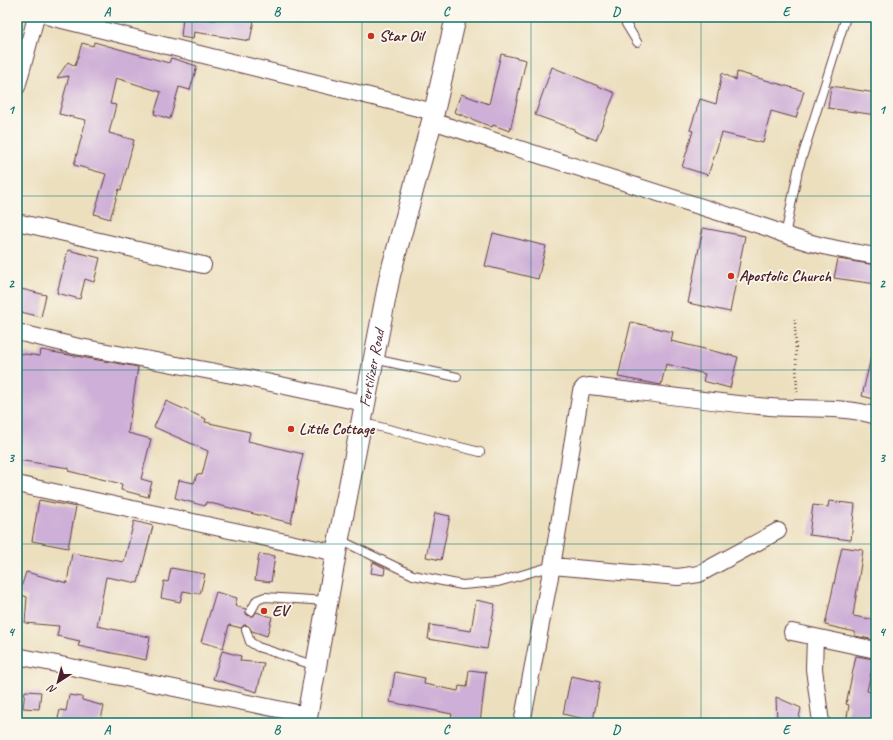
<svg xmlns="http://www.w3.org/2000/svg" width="893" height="740" font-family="Caveat,sans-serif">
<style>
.building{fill:#ceafd7}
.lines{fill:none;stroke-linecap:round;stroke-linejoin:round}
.service-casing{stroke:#623c41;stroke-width:10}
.minor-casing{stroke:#623c41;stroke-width:18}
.tertiary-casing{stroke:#623c41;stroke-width:22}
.path{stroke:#623c41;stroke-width:2.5;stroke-dasharray:1 3;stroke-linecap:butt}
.service{stroke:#fff;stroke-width:8}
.minor{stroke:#fff;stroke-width:16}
.tertiary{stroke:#fff;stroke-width:20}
.grid{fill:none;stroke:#0f766e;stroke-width:1;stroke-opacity:0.55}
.poi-dot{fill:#c8321e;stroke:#fbf7ec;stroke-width:1.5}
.labels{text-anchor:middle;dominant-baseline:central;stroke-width:3.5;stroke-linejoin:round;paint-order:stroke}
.poi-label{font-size:16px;font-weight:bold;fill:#4a1f2b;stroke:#fbf7ec;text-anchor:start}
.street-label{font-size:16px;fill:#4a1f2b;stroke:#fbf7ec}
.neatline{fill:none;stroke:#0f766e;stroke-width:1.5}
.grid-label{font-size:13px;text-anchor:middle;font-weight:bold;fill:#0f766e}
</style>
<rect width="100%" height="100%" fill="#fbf7ec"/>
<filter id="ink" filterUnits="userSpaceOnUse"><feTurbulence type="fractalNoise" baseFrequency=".025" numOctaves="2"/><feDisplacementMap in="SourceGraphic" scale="8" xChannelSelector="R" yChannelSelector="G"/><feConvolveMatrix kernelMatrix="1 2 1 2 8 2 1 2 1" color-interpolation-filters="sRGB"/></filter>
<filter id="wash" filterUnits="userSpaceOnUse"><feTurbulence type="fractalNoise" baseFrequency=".012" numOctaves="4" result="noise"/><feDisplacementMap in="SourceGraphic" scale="16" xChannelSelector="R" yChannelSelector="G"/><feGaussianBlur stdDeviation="0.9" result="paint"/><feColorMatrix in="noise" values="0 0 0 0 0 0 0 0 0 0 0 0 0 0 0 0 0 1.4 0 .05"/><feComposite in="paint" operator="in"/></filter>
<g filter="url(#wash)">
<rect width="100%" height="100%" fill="#ecdfbe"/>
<g id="blocks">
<path class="building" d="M183 17 216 20 217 17H237L254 20 250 41 194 32 193 39 181 37Z
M94 42 169 63 171 58 197 66 190 90 179 87 170 119 154 114 161 92 116 78 110 104 116 105 109 133 134 140 121 190 119 189 110 219 94 214 106 174 74 165 86 120 59 114 69 76 57 78 68 62 75 66 82 43 93 46Z
M501 54 526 60 510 131 493 125 492 127 454 112 461 94 489 104Z
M552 67 615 93 596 140 574 131V129L535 115Z
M737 72 804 91 796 118 771 111 763 143 722 133 708 175 682 167 693 131 690 130 700 99 716 104 722 73 736 80Z
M831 86 876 93V115L828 108Z
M703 228 745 236 730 312 688 303Z
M493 233 546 246 538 279 485 266Z
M68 250 100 258 94 282 85 279 80 299 57 293Z
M838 259 876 265V284L834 278Z
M17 288 46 295 41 317 17 311Z
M631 322 673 332 671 341 738 357 730 388 703 381 705 374 666 364 661 385 618 377Z
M41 350 138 367 128 433 151 439 141 479 152 482 148 497 121 490 122 484 68 471 69 468 17 460V353L40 356Z
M871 357 876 358V390L874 399 862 396Z
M166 401 206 419 205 422 250 432 248 441 303 454 297 480 299 481 291 523 206 502 205 506 175 498 179 480 194 483 197 474 202 475 208 451 154 427Z
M39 500 76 507 68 548 32 541Z
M829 501 855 504 851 540 809 535 813 505 828 507Z
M435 513 450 516 441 560 426 557Z
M134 521 153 526 138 583 106 577 97 626 150 637 146 660 78 646 80 641 57 636 59 626 25 623 27 597 19 594 26 572 67 583 72 553 124 562Z
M842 547 863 550 853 616 876 620 875 640 855 636V632L825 625Z
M259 554 275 556 271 582 255 580Z
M373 562 385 568 384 575 371 573Z
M171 568 205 574 200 594 183 591 180 602 161 598 164 581 168 582Z
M216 592 237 598 235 606 246 609V614L249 616H254L256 612 272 617 267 636 252 631 247 625H244L241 628 229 625 223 648 201 642Z
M476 600 495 604 487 649 428 639 430 625 471 631Z
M222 651 241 656 240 661 264 663 257 692 213 679Z
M856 656 874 659 867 691 876 694V723H846L849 705 846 704Z
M469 670 486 672 480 723H450L452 714 390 702 395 672 425 678 424 684 458 691 459 686 467 687Z
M571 676 600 682 593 721 563 714Z
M25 691 41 692 39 709 23 708Z
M69 695 82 697V700L104 706 100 723H57L60 710 66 711Z
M776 697 801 708 798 723H777Z"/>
</g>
</g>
<g filter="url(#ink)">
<use href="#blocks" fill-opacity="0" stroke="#623c41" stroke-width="1"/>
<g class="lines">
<g class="service-casing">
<path id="service" d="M625 17 626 24 637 42
M785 236 798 170 846 17
M374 359 457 377
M360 422 480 452
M338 539 413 575 462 585 498 582 552 566
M251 611 257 600 265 597 327 601
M246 630 250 642 258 647 316 666"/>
</g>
<g class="minor-casing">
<path id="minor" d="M50 17 434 112
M17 87 36 17
M432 121 771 229C804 244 841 250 876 256
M17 222 203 265
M17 332 75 346 248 378 364 403
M17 484 336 553
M552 566 678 577 699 574 778 531
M792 632 876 650
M815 637 814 669 821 723
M17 656 307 715
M522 723 552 566 581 391 584 387 590 386C650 393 710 402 770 407 805 410 842 405 876 416"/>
</g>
<g class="tertiary-casing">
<g id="tertiary">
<path id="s1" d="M306 723 336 553 390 275 432 121 456 17"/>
</g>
</g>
<path class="path" d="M795 319 797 394"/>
<use href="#service" class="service"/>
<use href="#minor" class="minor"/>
<use href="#tertiary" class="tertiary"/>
</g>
</g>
<path class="grid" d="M192 17V723M362 17V723M531 17V723M701 17V723M17 196H876M17 370H876M17 544H876"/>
<g class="poi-dot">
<circle cx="371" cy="36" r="4"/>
<circle cx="731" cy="276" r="4"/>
<circle cx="291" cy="429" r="4"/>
<circle cx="264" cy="611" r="4"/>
</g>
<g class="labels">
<g class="poi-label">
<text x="379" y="36">Star Oil</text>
<text x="739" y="276">Apostolic Church</text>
<text x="299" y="429">Little Cottage</text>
<text x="272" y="611">EV</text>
</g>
<g class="street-label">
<text stroke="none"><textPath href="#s1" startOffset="361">Fertilizer Road</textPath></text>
</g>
</g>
<rect width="893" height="740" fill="none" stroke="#fbf7ec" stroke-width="44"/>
<g transform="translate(58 682) rotate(216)" stroke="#fbf7ec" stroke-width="3" paint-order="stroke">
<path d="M0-3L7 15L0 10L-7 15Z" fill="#4a1f2b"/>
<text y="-6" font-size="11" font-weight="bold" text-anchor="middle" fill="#4a1f2b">N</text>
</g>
<rect x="22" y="22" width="849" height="696" class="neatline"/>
<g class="grid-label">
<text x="107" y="16">A</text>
<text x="277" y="16">B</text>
<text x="446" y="16">C</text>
<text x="616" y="16">D</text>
<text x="786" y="16">E</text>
<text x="11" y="114">1</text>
<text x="882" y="114">1</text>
<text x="11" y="288">2</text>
<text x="882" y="288">2</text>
<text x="11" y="462">3</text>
<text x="882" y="462">3</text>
<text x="11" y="636">4</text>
<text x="882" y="636">4</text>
<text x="107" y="734">A</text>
<text x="277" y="734">B</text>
<text x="446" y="734">C</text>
<text x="616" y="734">D</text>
<text x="786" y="734">E</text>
</g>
</svg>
